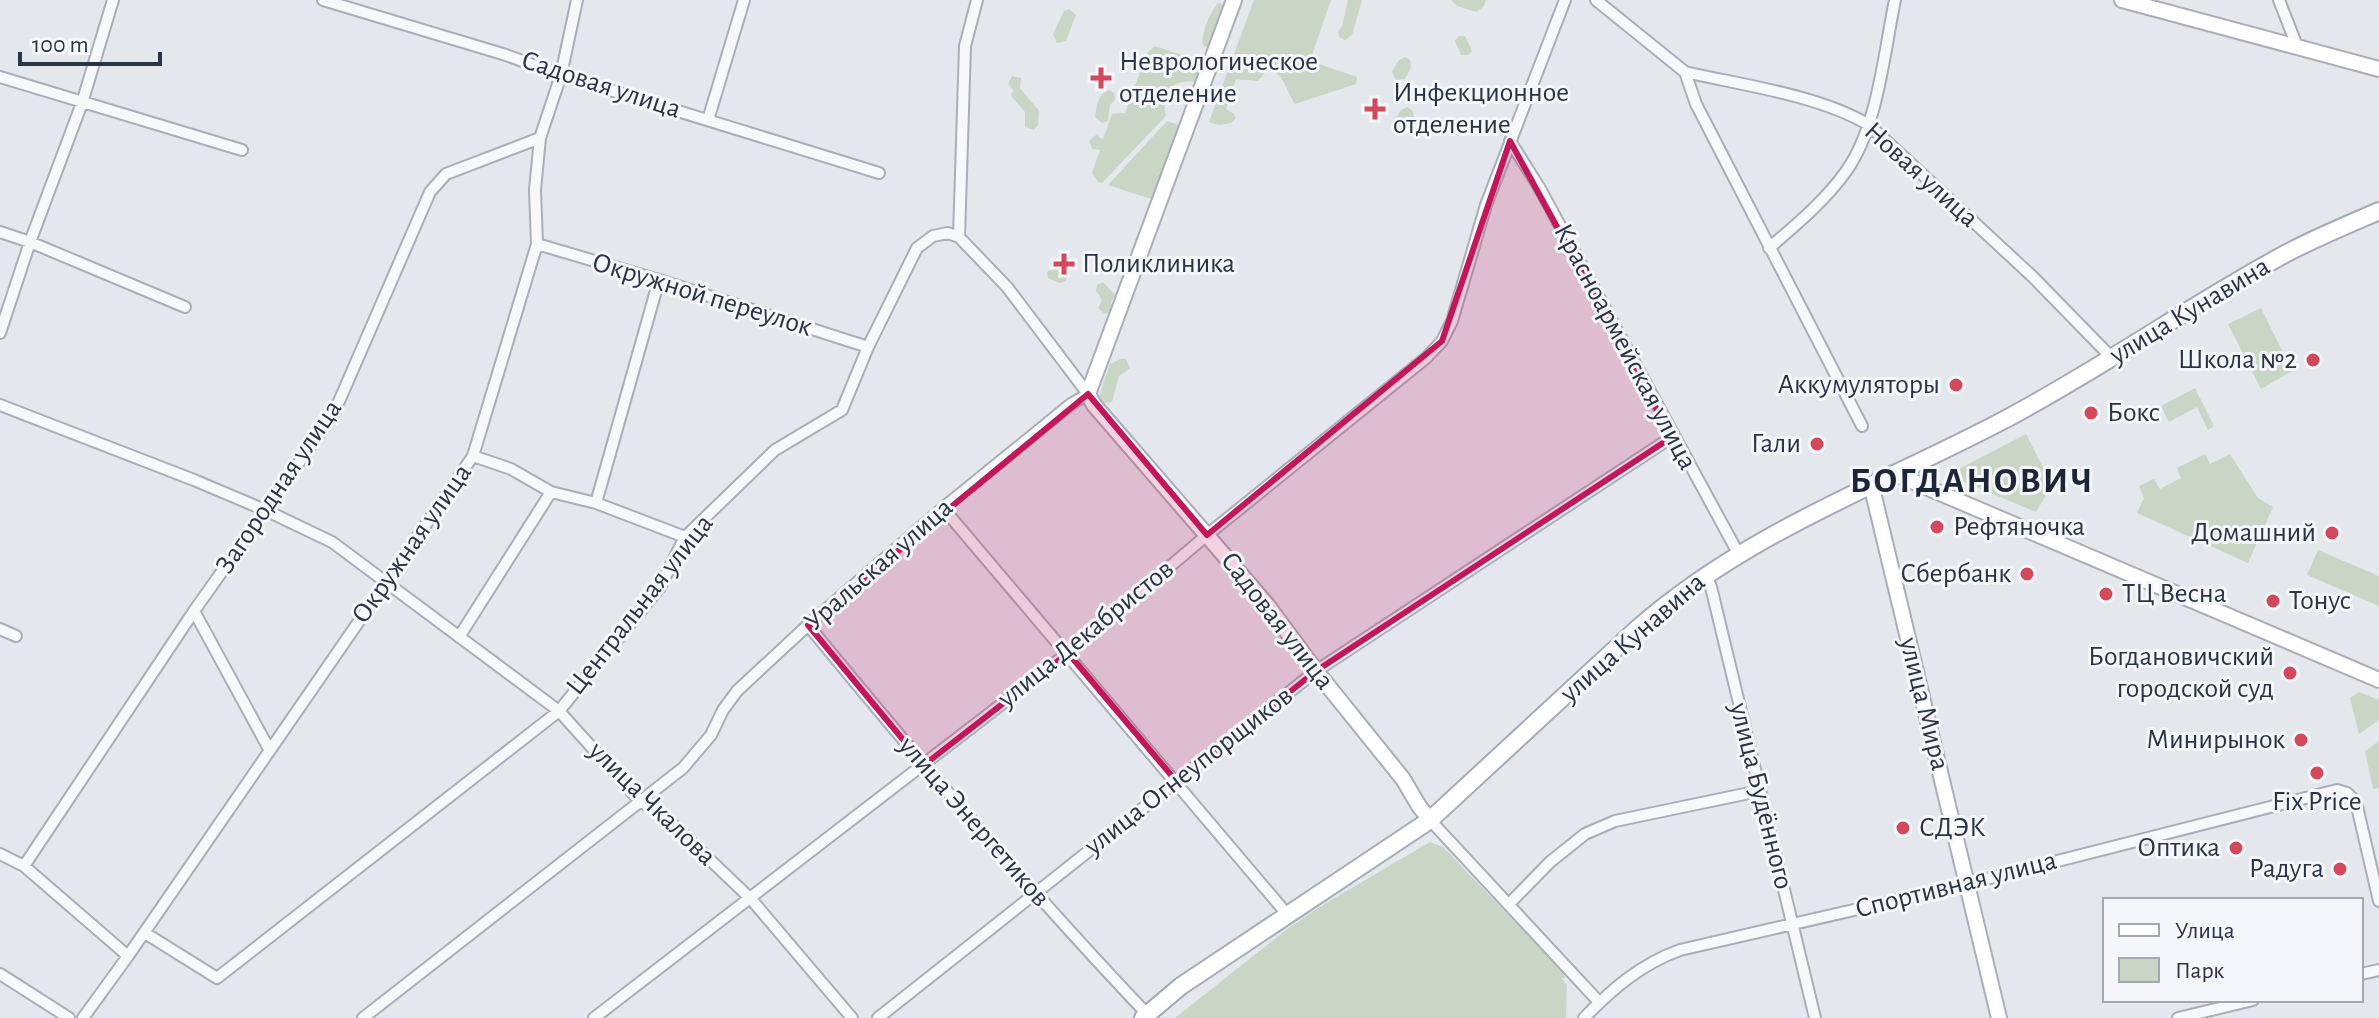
<svg xmlns="http://www.w3.org/2000/svg" width="2379" height="1018" font-family="'Alegreya Sans',sans-serif">
<style>
.green{fill:#c9d6c5}
.lines{fill:none;stroke-linecap:round;stroke-linejoin:round}
.street-casing{stroke:#a9aeb7;stroke-width:14}
.secondary-casing{stroke:#a9aeb7;stroke-width:18}
.primary-casing{stroke:#a3abb8;stroke-width:20}
.street{stroke:#f7f8fa;stroke-width:10}
.secondary{stroke:#fff;stroke-width:14}
.primary{stroke:#fff;stroke-width:16}
.marked{fill:#c2185b;fill-opacity:0.2;stroke:#c2185b;stroke-width:6;stroke-linejoin:round}
.poi-dot{fill:#d1495b;stroke:#f4f6f9;stroke-width:3}
.labels{text-anchor:middle;dominant-baseline:central;stroke-width:6;stroke-linejoin:round;paint-order:stroke}
.poi-label{font-size:28px;fill:#2b3445;stroke:#f4f6f9;text-anchor:end}
.street-label{font-size:28px;fill:#2b3445;stroke:#f4f6f9}
.district-label{font-size:36px;font-weight:bold;letter-spacing:2px;fill:#1d2536;stroke:#f4f6f9}
</style>
<rect width="100%" height="100%" fill="#e4e7ec"/>
<path class="green" d="M1254 0H1331L1312 55 1316 63 1357 77 1356 84 1295 104C1286 91 1285 74 1268 69L1258 81 1236 79 1226 109 1234 114 1236 118 1231 123 1219 125 1209 122Z
M1348 0H1362L1352 35 1345 40 1339 37 1338 31 1342 26Z
M1451 0H1486L1484 6 1477 12 1457 6Z
M1218 3 1226 6 1209 48 1203 45C1201 33 1210 12 1218 3Z
M1069 9 1076 15 1066 41 1057 43 1053 34 1064 11Z
M1459 36H1465L1472 51 1468 55H1461L1455 41Z
M1155 46 1194 59 1202 58 1204 60 1197 82C1173 79 1160 91 1166 116L1102 183 1098 182 1092 173 1100 150 1092 149 1089 141 1096 135 1103 139 1112 114 1125 113 1147 53Z
M1405 57 1410 60 1411 67 1405 79 1396 80 1392 72 1399 60Z
M1012 76 1021 78 1020 88 1039 111 1038 125 1034 130 1025 127V112L1011 96 1013 90 1008 84Z
M1109 90 1114 93 1115 100 1110 105 1108 121 1102 123 1095 117C1097 107 1097 94 1109 90Z
M1407 107 1413 111 1414 117 1407 127 1398 128 1395 120 1401 110Z
M1167 121 1184 127 1157 201 1108 185Z
M1054 267 1067 271 1066 281 1060 283 1048 278 1047 272Z
M1103 282 1115 295 1111 302 1112 309 1105 314 1098 308 1102 300 1096 291 1097 285Z
M2261 308 2292 371 2261 389 2228 324Z
M1120 359H1126L1130 368 1119 376 1112 402 1103 403 1099 398C1102 386 1106 376 1110 364Z
M2195 388 2214 426 2208 430 2197 407 2169 422 2161 406Z
M2026 434 2052 485 2036 512 1947 475Z
M2205 454 2210 464 2230 454 2258 498 2273 507 2248 563 2137 513 2144 498 2139 486 2154 479 2160 489 2181 478 2177 468Z
M2318 550 2379 576V606L2307 575Z
M2359 692 2379 700V720L2359 734 2350 698Z
M2379 741V788L2373 789 2365 751Z
M1430 842 1443 847 1564 973 1565 978H1561L1567 985 1566 1018H1175L1286 930 1321 906Z"/>
<g class="lines">
<g class="street-casing">
<path id="street" d="M323 0 506 55 561 75 879 173
M1596 0 1685 72 1696 104 1862 426
M2279 0 2297 46
M1685 72C1742 85 1819 95 1869 125L2033 277 2112 358
M0 77 242 150
M708 120 744 0
M1510 141 1539 187 1738 553
M0 232 30 242 185 307
M959 237 965 46 977 0
M537 244 659 280 868 347
M1769 248C1796 225 1826 200 1847 170 1878 125 1884 53 1895 0
M0 333 30 242 82 103 113 0
M0 405 194 480 265 510 332 542 559 711 640 801 664 816 751 899 852 1018
M473 456 511 469 551 492 596 503 685 537
M596 503 659 280
M943 508 1286 913
M1706 574 1711 587 1815 1018
M194 611 269 749
M808 625C917 758 1028 889 1147 1014
M0 629 16 636
M459 637 551 492
M1430 820 1599 1002
M0 854 24 866 128 956
M24 866 194 611 334 413 430 192 446 174 540 138
M1509 904 1550 862 1585 834 1615 821 1759 791
M145 933 217 978 559 711 660 587 685 537 775 450 842 410 868 347 917 248 933 236 948 233 959 237 1007 287 1088 394 1071 404 943 508 808 625 737 691 723 710 711 735 683 768 363 1018
M0 974 69 1018
M2361 974 2379 970
M83 1018 128 956 473 456 537 244 535 190 540 138 561 75 577 0
M594 1018 1068 653 1207 535 1426 358 1442 341 1452 321 1486 205 1565 0
M878 1018 1316 671 1672 437
M1584 1018C1612 989 1641 964 1680 950L1967 884 2337 790 2347 793 2356 802 2379 901
M2178 1018 2253 1000"/>
</g>
<g class="secondary-casing">
<path id="secondary" d="M1234 0 1088 394 1094 405 1268 606 1316 671 1403 779 1419 806 1430 820
M2122 0 2379 69
M1893 473 2379 680
M1871 484 1999 1018"/>
</g>
<g class="primary-casing">
<path id="primary" d="M1143 1018 1181 986 1430 820 1638 628C1746 533 1876 487 2002 421 2099 370 2189 306 2285 254 2315 238 2347 225 2379 211"/>
</g>
<use href="#street" class="street"/>
<use href="#secondary" class="secondary"/>
<use href="#primary" class="primary"/>
</g>
<path class="marked" d="M1510 141 1672 437 1316 671 1177 782 1068 653 924 765 808 625 1088 394 1207 535 1442 341Z"/>
<g class="poi-dot">
<path d="M1097 66h8v8h8v8h-8v8h-8v-8h-8v-8h8z"/>
<path d="M1371 97h8v8h8v8h-8v8h-8v-8h-8v-8h8z"/>
<path d="M1060 252h8v8h8v8h-8v8h-8v-8h-8v-8h8z"/>
<circle cx="2313" cy="360" r="8"/>
<circle cx="1956" cy="385" r="8"/>
<circle cx="2091" cy="413" r="8"/>
<circle cx="1817" cy="444" r="8"/>
<circle cx="1937" cy="527" r="8"/>
<circle cx="2332" cy="533" r="8"/>
<circle cx="2027" cy="574" r="8"/>
<circle cx="2106" cy="594" r="8"/>
<circle cx="2273" cy="601" r="8"/>
<circle cx="2290" cy="673" r="8"/>
<circle cx="2301" cy="740" r="8"/>
<circle cx="2317" cy="773" r="8"/>
<circle cx="1903" cy="828" r="8"/>
<circle cx="2236" cy="848" r="8"/>
<circle cx="2340" cy="869" r="8"/>
</g>
<g class="labels">
<g class="poi-label">
<text x="1119" y="62" text-anchor="start">Неврологическое<tspan x="1119" dy="32">отделение</tspan></text>
<text x="1393" y="93" text-anchor="start">Инфекционное<tspan x="1393" dy="32">отделение</tspan></text>
<text x="1082" y="264" text-anchor="start">Поликлиника</text>
<text x="2297" y="360">Школа №2</text>
<text x="1940" y="385">Аккумуляторы</text>
<text x="2107" y="413" text-anchor="start">Бокс</text>
<text x="1801" y="444">Гали</text>
<text x="1953" y="527" text-anchor="start">Рефтяночка</text>
<text x="2316" y="533">Домашний</text>
<text x="2011" y="574">Сбербанк</text>
<text x="2122" y="594" text-anchor="start">ТЦ Весна</text>
<text x="2289" y="601" text-anchor="start">Тонус</text>
<text x="2274" y="657">Богдановичский<tspan x="2274" dy="32">городской суд</tspan></text>
<text x="2285" y="740">Минирынок</text>
<text x="2317" y="802" text-anchor="middle">Fix Price</text>
<text x="1919" y="828" text-anchor="start">СДЭК</text>
<text x="2220" y="848">Оптика</text>
<text x="2324" y="869">Радуга</text>
</g>
<g class="street-label">
<text transform="translate(601 85) rotate(18)">Садовая улица</text>
<text transform="translate(1921 175) rotate(42)">Новая улица</text>
<text transform="translate(702 295) rotate(17)">Окружной переулок</text>
<text transform="translate(2190 311) rotate(-31)">улица Кунавина</text>
<text transform="translate(1625 347) rotate(62)">Красноармейская улица</text>
<text transform="translate(279 487) rotate(-56)">Загородная улица</text>
<text transform="translate(412 544) rotate(-55)">Окружная улица</text>
<text transform="translate(879 565) rotate(-41)">Уральская улица</text>
<text transform="translate(640 605) rotate(-52)">Центральная улица</text>
<text transform="translate(1277 621) rotate(52)">Садовая улица</text>
<text transform="translate(1086 634) rotate(-39)">улица Декабристов</text>
<text transform="translate(1633 638) rotate(-41)">улица Кунавина</text>
<text transform="translate(1924 704) rotate(76)">улица Мира</text>
<text transform="translate(1189 771) rotate(-38)">улица Огнеупорщиков</text>
<text transform="translate(1761 796) rotate(76)">улица Будённого</text>
<text transform="translate(652 804) rotate(44)">улица Чкалова</text>
<text transform="translate(974 822) rotate(49)">улица Энергетиков</text>
<text transform="translate(1956 885) rotate(-14)">Спортивная улица</text>
</g>
<g class="district-label">
<text x="1972" y="481">БОГДАНОВИЧ</text>
</g>
</g>
<rect x="2103" y="898" width="260" height="104" fill="#f4f6f9" stroke="#a4a8b1" stroke-width="2"/>
<rect x="2119" y="924" width="40" height="12" fill="#ffffff" stroke="#a4a8b1" stroke-width="2"/>
<text x="2175" y="938" font-size="24" fill="#2b3445">Улица</text>
<rect x="2119" y="958" width="40" height="24" fill="#c9d6c5" stroke="#a4a8b1" stroke-width="2"/>
<text x="2175" y="978" font-size="24" fill="#2b3445">Парк</text>
<path d="M20 52v12h140v-12" fill="none" stroke="#2b3445" stroke-width="4"/>
<text x="32" y="52" font-size="24" fill="#2b3445" stroke="#f4f6f9" stroke-width="6" paint-order="stroke">100 m</text>
</svg>
